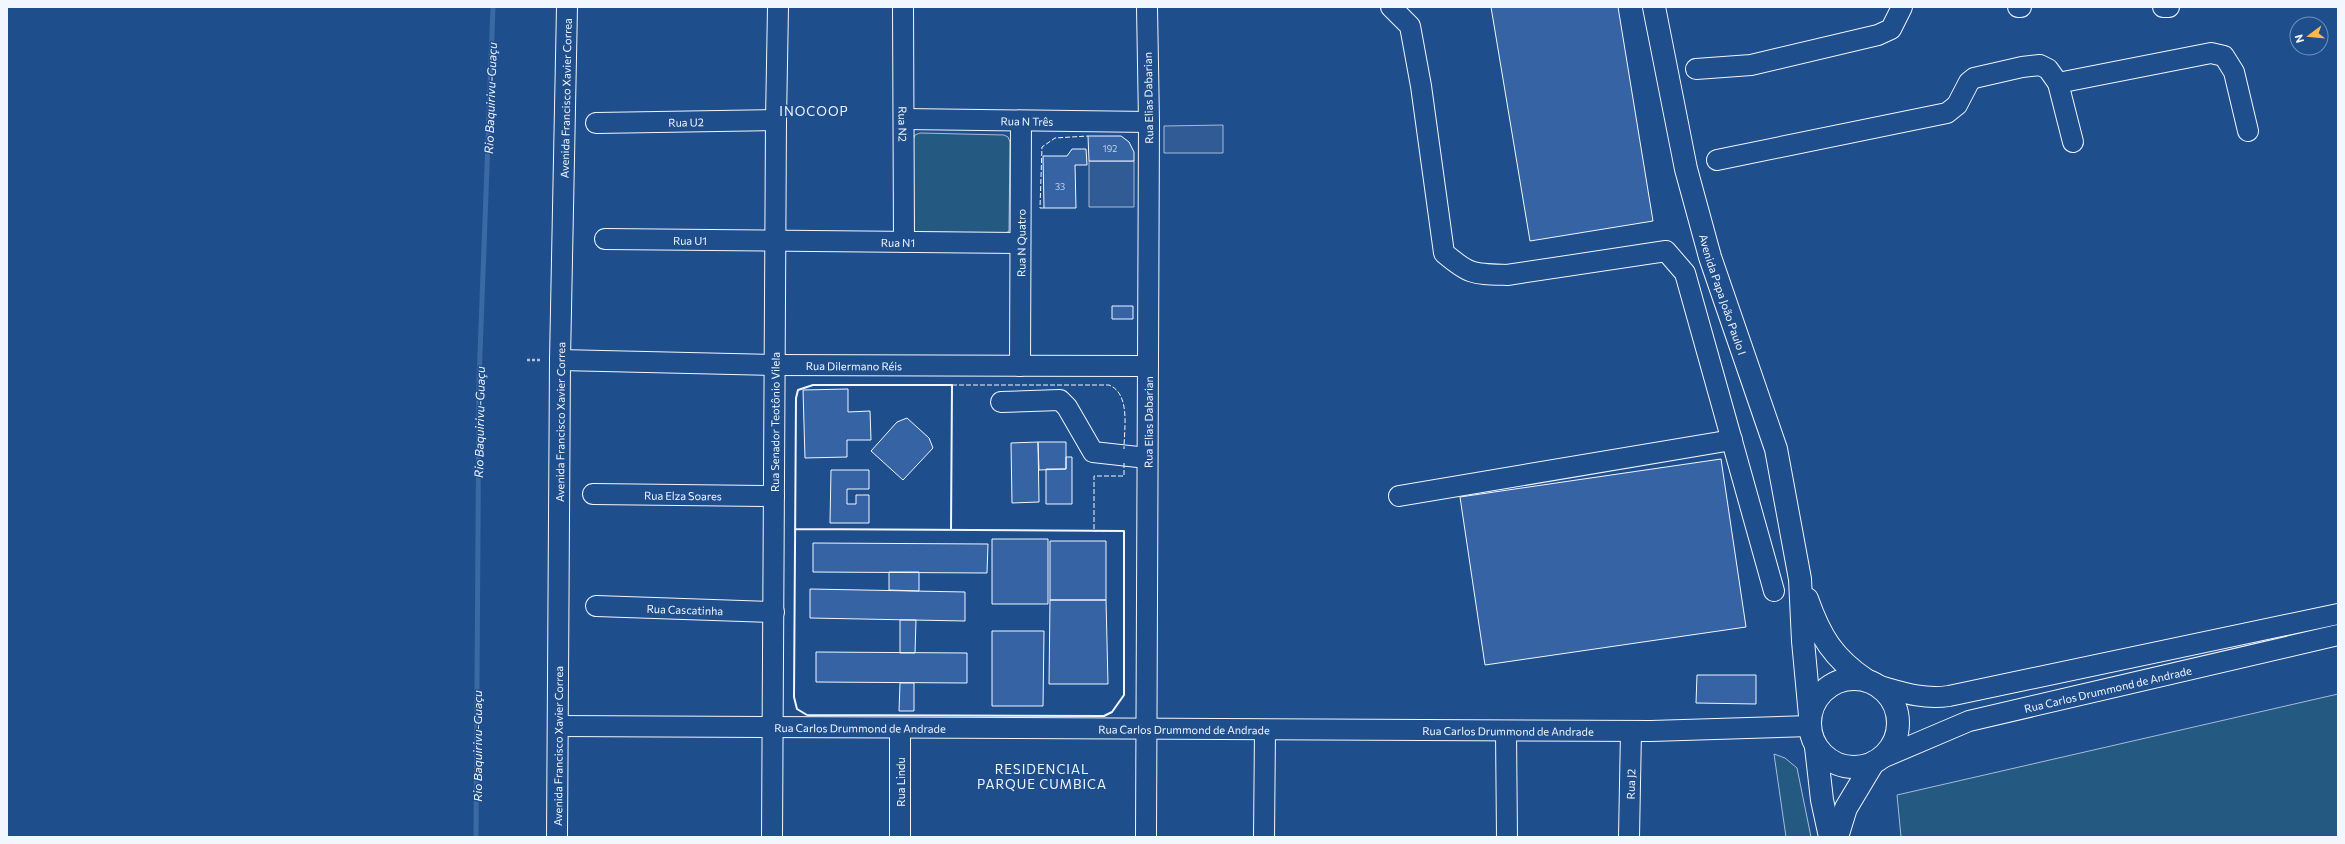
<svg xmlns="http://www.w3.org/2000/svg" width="2345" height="844" font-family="Commissioner,sans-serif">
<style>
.green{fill:#245a82;stroke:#a8bbd7}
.parking{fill:#305b95;stroke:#a8bbd7}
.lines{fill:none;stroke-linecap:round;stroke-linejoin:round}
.stream{stroke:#3b69a3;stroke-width:5}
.building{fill:#3563a3;stroke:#f2f6ff}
.minor-casing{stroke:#f2f6ff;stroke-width:22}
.major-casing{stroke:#f2f6ff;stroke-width:24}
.path{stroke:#b3c4dc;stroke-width:2.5;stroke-dasharray:3 2;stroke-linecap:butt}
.minor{stroke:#1f4e8c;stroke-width:20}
.major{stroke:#1f4e8c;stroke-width:22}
.fence{stroke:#f2f6ff;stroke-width:1;stroke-dasharray:5 2;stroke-linecap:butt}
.wall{stroke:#f2f6ff;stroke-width:2}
.labels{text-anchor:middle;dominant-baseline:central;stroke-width:3;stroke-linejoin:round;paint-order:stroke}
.number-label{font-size:9px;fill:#c3d1e8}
.street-label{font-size:11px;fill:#f2f6ff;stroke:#1f4e8c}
.water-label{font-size:12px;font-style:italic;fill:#f2f6ff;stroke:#1f4e8c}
.quarter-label{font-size:13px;letter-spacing:1px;fill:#f2f6ff;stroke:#1f4e8c}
</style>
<rect width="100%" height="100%" fill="#1f4e8c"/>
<path class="green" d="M920 133 1004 135 1008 137 1010 142 1009 231 1006 233 914 232 913 140 915 135Z
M2338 694V837H1901L1897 795Z
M1774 754 1785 758 1797 768 1811 837H1786Z"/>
<path class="parking" d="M1223 125V153H1164V126Z
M1089 161H1134V207H1089Z"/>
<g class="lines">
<path class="stream" d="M476 837 479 380 493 7"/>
</g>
<path class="building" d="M1491 7H1618L1653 221 1530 241Z
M1088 136H1121L1129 142 1134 152V161H1089Z
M1072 149H1086L1087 165H1075L1076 208H1044L1043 156H1067Z
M1112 306H1133V319H1112Z
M848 389V412L870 411 871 440H847V457L805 458 803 390Z
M907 418 929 438 933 448 903 480 871 451 897 422Z
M1038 442 1039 502 1012 503 1011 443Z
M1038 442H1066V469L1039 470Z
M1066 457H1072V504H1046V469H1066Z
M1721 459 1746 627 1485 665 1460 497Z
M831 470H869V489H847V504H856V495H869V523H830Z
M992 539H1048V604H992Z
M1050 541H1106V600H1050Z
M813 543 988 544 987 573 813 572Z
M889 572H919V591L889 590Z
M810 589 965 592V621L810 618Z
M1050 600H1106L1108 684H1049Z
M900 620H916L915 653H900Z
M992 631H1044L1043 706H992Z
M816 652 967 653V683L816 682Z
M1697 675H1756V704L1696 703Z
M900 683H914V711H899Z"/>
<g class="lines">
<g class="minor-casing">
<g id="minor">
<path id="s1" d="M903 7 904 242"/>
<path d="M1391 7 1410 26 1421 86 1444 253C1470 275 1473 274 1507 275L1666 251 1685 273 1774 591"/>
<path d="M2018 7H2021"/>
<path d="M2163 7H2169"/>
<path d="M1696 69 1751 65 1878 35 1891 29 1902 7"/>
<path d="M2058 83 2073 142"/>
<path id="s2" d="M905 119 1149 122"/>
<path id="s3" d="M596 123 776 120"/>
<path d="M1717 160 1947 113 1957 105 1969 82 1974 78 2022 67 2040 65 2048 69 2058 83 2211 53 2224 56 2234 72 2248 131"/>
<path id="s4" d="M605 239 1020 243"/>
<path id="s5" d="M560 360 775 365 1148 366"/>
<path id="s6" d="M1020 366 1021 121"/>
<path d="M1001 402 1060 400 1067 407 1093 452 1147 458"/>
<path id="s7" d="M593 494 774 496"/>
<path d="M1399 496 1732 440"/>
<path id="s8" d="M596 606 774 612"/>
<path d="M1876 685C1901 692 1923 700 1949 696L2338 614"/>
<path id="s9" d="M558 726 1651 731 1810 726"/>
<path d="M1506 731 1507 837"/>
<path id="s10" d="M1882 758 1969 721 2338 635"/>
<path id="s11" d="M557 837 560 360 567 7"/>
<path id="s12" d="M772 837 776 120 778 7"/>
<path d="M900 837V728"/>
<path id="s13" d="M1146 837 1149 122 1147 7"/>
<path d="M1264 837 1265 730"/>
<path id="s14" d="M1629 837 1631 731"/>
</g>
</g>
<g class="major-casing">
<g id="major">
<path id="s15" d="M1654 7 1686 169 1710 257 1776 449 1800 579 1803 641 1810 716"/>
<path d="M1807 599C1820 636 1833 658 1866 680"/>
<circle cx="1854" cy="723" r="44"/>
<path d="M1816 747 1822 800 1830 837"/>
<path d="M1837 837 1846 808 1873 763"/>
</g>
</g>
<path class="path" d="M527 360H542"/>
<use href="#minor" class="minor"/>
<use href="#major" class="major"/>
<path class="fence" d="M1044 208H1040L1042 147 1055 138 1088 136
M952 385H1109C1131 394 1124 429 1124 449
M1124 463V476H1094V531H1124"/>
<path class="wall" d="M795 529 1124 531V695L1112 712 1104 716 807 715 797 709 794 697 796 398 798 390 813 385H952L951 530"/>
</g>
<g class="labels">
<g class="number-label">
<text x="1110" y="148">192</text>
<text x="1060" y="186">33</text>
</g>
<g class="street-label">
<text stroke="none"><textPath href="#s11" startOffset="739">Avenida Francisco Xavier Correa</textPath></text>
<text transform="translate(1148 98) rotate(-91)">Rua Elias Dabarian</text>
<text stroke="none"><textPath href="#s3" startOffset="90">Rua U2</textPath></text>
<text stroke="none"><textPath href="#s2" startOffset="122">Rua N Três</textPath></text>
<text stroke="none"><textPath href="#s1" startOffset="117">Rua N2</textPath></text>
<text stroke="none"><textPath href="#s4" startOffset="85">Rua U1</textPath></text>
<text stroke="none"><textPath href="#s4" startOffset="293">Rua N1</textPath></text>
<text stroke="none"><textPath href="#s6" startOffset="123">Rua N Quatro</textPath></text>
<text stroke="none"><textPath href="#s15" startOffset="296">Avenida Papa João Paulo I</textPath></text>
<text stroke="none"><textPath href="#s5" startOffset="294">Rua Dilermano Réis</textPath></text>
<text stroke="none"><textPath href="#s11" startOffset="415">Avenida Francisco Xavier Correa</textPath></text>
<text stroke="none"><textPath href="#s12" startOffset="415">Rua Senador Teotônio Vilela</textPath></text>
<text stroke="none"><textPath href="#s13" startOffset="415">Rua Elias Dabarian</textPath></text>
<text stroke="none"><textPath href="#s7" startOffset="90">Rua Elza Soares</textPath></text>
<text stroke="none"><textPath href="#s8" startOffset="89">Rua Cascatinha</textPath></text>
<text stroke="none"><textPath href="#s10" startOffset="237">Rua Carlos Drummond de Andrade</textPath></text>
<text stroke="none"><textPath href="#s9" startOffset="302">Rua Carlos Drummond de Andrade</textPath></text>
<text stroke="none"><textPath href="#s9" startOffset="626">Rua Carlos Drummond de Andrade</textPath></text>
<text stroke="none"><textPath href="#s9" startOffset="950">Rua Carlos Drummond de Andrade</textPath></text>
<text stroke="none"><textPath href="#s11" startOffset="91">Avenida Francisco Xavier Correa</textPath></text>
<text transform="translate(900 782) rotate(-90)">Rua Lindu</text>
<text stroke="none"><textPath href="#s14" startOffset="53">Rua J2</textPath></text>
</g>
<g class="water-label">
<text transform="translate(490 98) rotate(-88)">Rio Baquirivu-Guaçu</text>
<text transform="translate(479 422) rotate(-89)">Rio Baquirivu-Guaçu</text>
<text transform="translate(477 746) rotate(-90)">Rio Baquirivu-Guaçu</text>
</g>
<g class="quarter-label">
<text x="814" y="111">INOCOOP</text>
<text x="1042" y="769">RESIDENCIAL<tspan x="1042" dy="15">PARQUE CUMBICA</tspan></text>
</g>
</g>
<rect width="2345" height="844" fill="none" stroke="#f2f6ff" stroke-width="16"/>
<g transform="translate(2309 36) rotate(254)"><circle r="19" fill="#1f4e8c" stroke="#7391ba"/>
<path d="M0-3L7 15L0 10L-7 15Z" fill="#ffb74d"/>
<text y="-6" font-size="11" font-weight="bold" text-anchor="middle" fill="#f2f6ff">N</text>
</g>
</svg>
